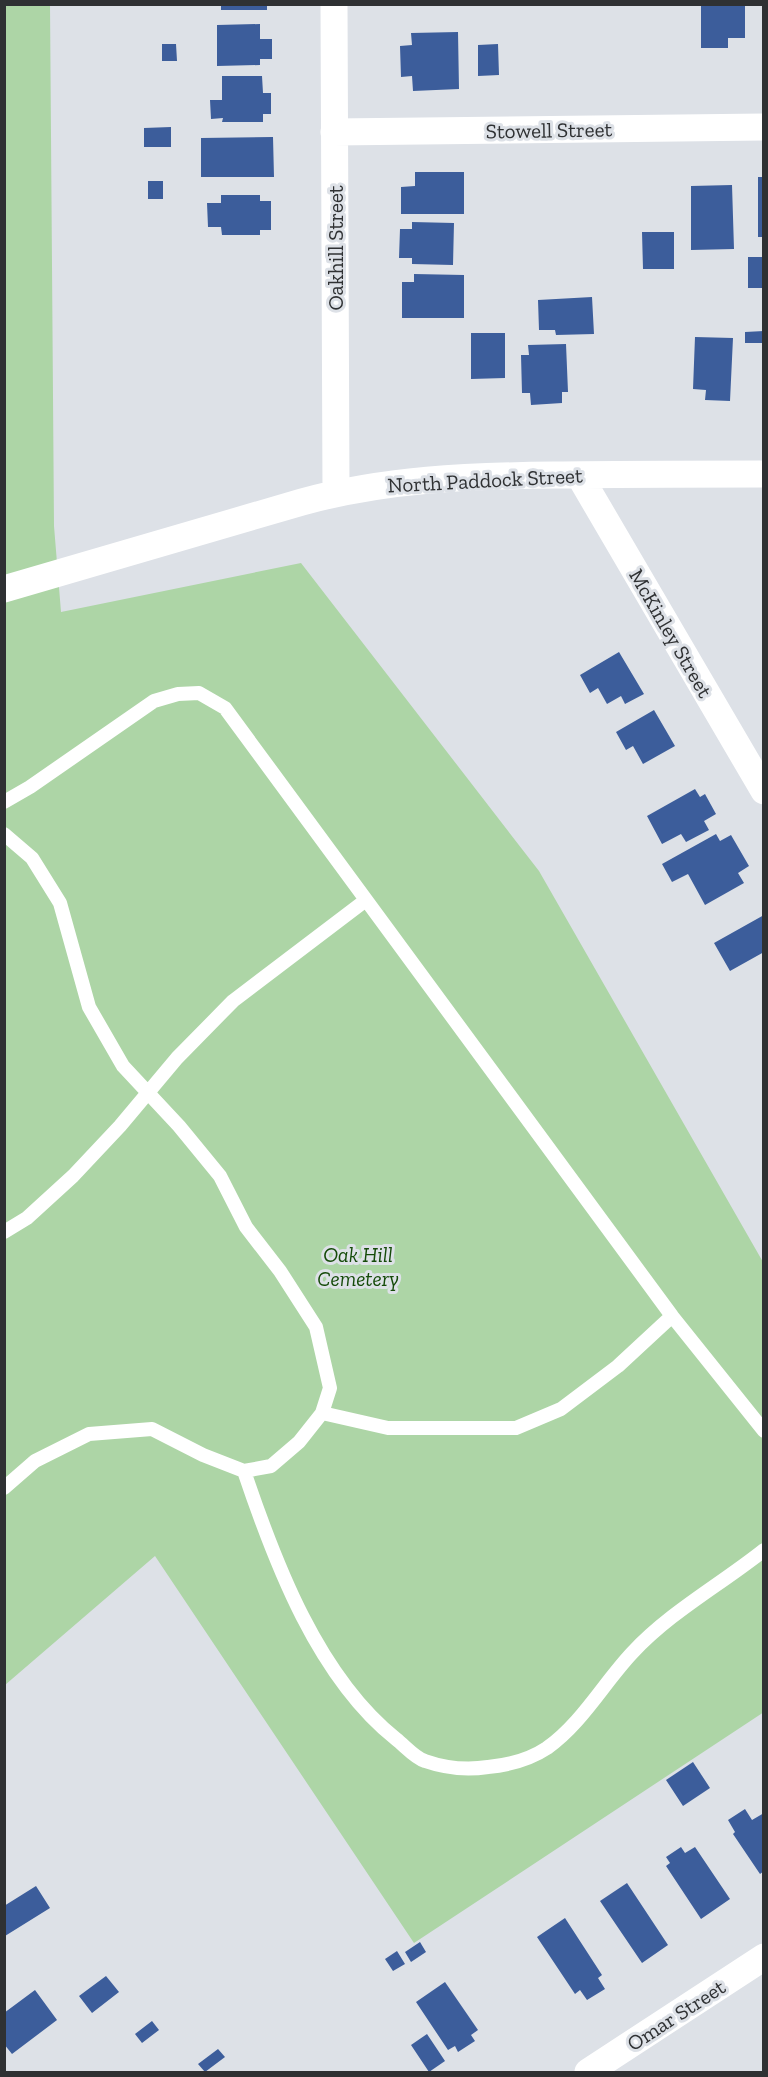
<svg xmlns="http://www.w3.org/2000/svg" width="768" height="2077" font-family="'Zilla Slab',serif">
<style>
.green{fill:#add5a6}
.building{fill:#3c5d9b}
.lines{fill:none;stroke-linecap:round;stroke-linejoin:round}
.service{stroke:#fff;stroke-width:14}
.minor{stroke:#fff;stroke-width:27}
.labels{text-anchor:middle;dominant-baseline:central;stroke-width:6;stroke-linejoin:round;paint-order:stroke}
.street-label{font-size:21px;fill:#2f3133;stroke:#dde1e7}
.park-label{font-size:21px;font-style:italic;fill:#154b09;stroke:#dde1e7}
</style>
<rect width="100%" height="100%" fill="#dde1e7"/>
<path class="green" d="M50 4 54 526 61 612 301 563 539 871 763 1262 764 1712 414 1943 155 1556 5 1685 4 5Z"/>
<path class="building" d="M221 4H267V10H221Z
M701 5H745V38H728V48H701Z
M260 24V39H272V59H260V65L217 66V25Z
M458 32 459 89 413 91 412 76 401 77 400 46 412 45 411 33Z
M162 44H176L177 61H162Z
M498 44 499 75 478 76V45Z
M222 76H262L263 93H271V114H263V122H222L223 118 211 119 210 100H222Z
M171 127V147H144V128Z
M273 137 274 177H201V138Z
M415 172H464V214H401V187L415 186Z
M758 177H764V237H758Z
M148 181H163V199H148Z
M732 185 734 249 691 250V186Z
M221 195H260V201H271V230H260V235H222L221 227H208L207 203H221Z
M412 222 454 223 453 265 412 264V258H399L400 229H412Z
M642 232H674V269H643Z
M748 257H764V288H748Z
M414 274 464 275V318H402V282H414Z
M592 297 594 334 556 335 555 330H539L538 300Z
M764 331V343H745V332Z
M471 333H505V378L471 379Z
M695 337 733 338 730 401 705 400 706 390 693 389Z
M566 344 568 392H562V403L531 405 530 393H522L521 355H529L528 345Z
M619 652 644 694 625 704 621 696 607 704 598 688 590 693 580 675Z
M654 710 675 746 643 764 633 746 626 750 616 732Z
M695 789 700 797 705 794 716 814 704 821 709 830 686 842 681 834 662 844 647 816Z
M716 834 720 841 731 835 749 866 738 873 744 883 705 905 688 874 672 882 662 864Z
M764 915V952L730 971 714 943Z
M693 1762 710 1788 683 1806 666 1780Z
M745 1809 752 1820 764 1813V1871L760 1874 733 1834 735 1832 728 1820Z
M681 1847 685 1853 695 1847 730 1899 701 1919 666 1866 670 1863 666 1857Z
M627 1883 668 1945 642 1963 600 1901Z
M36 1886 50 1908 5 1936 4 1906Z
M565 1918 602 1975 598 1978 605 1989 587 2000 580 1990 575 1994 537 1937Z
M420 1942 426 1952 411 1962 405 1952Z
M397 1951 405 1964 393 1971 385 1959Z
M106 1976 119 1992 92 2013 79 1996Z
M445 1982 478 2030 471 2035 475 2041 458 2052 455 2046 448 2050 416 2002Z
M35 1990 57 2020 12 2054 4 2044V2013Z
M152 2021 159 2030 142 2043 135 2034Z
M427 2034 445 2061 429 2072 411 2045Z
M218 2049 225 2057 205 2072 198 2064Z"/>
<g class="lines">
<path class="service" d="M4 802 30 787 154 701 178 694 199 693 225 708 672 1316 764 1431
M4 834 32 858 60 903 89 1007 123 1066 179 1126 220 1176 246 1227 280 1271 316 1327 330 1388 322 1413 299 1442 271 1466 244 1471 203 1455 152 1429 89 1434 35 1461 4 1488
M4 1232 27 1218 73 1176 120 1126 177 1058 233 1001 366 900
M322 1413 388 1428H516L561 1409 618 1366 672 1316
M244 1471C275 1563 318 1677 396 1739 405 1746 415 1758 425 1761 445 1768 468 1770 488 1767 509 1765 529 1760 547 1748 582 1723 603 1684 632 1653 670 1612 720 1585 764 1550"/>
<path class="minor" d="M334 4 336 492
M334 132 764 127
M579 475 764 791
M4 589 302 502C385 479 469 476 554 475 624 474 694 474 764 474
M588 2072 764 1957"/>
</g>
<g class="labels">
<g class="street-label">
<text transform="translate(549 130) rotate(-1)">Stowell Street</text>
<text transform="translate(335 248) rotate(-90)">Oakhill Street</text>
<text transform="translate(485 480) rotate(-3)">North Paddock Street</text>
<text transform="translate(671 633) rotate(60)">McKinley Street</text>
<text transform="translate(676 2015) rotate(-33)">Omar Street</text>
</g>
<g class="park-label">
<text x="358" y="1254">Oak Hill<tspan x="358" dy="24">Cemetery</tspan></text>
</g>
</g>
<rect width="768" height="2077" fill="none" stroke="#2f3133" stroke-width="12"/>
</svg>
